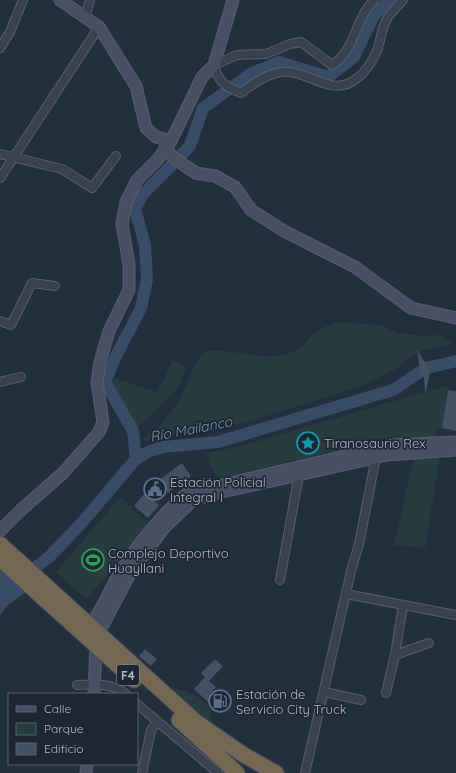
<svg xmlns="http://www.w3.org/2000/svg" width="456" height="773" font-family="Quicksand,sans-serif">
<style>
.green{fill:#263c3f}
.water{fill:#394c67}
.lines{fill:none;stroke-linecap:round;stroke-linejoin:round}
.river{stroke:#394c67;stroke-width:12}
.building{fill:#455162}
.street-casing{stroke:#565f6c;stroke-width:10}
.secondary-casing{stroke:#565f6c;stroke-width:13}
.highway-casing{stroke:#434c59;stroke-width:17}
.street{stroke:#38414e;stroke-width:8}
.secondary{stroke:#465061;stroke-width:11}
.highway{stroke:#746855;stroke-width:15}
.labels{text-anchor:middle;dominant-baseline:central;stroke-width:3.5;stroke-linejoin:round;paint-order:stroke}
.shield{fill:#1d2633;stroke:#878f9c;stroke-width:1}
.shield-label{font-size:12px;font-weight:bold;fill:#b4bcc9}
.poi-label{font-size:13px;fill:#b4bcc9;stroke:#1d2633;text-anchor:start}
.water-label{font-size:14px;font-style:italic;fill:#7c92b1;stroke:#1d2633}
</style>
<rect width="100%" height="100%" fill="#242f3e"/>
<path class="green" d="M338 322 379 325 398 333 424 336 440 335 452 344 417 352 397 368 369 383 306 404 212 432 181 434 139 442C158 429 170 416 181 396 190 381 192 365 204 351 235 347 267 366 298 349 305 345 309 337 316 332 322 327 331 325 338 322Z
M173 361 186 366 179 386 162 405 133 431 105 382 108 376 157 392Z
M449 385 442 428H437L435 439H388L219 478C211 472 210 462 207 453L245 445Z
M440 456 425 548 394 545 414 457Z
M120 497 148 523 130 548 87 599 56 572Z
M165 688C188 689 216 699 212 728Z"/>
<path class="water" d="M0 568 26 592 8 605 0 615Z"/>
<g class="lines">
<path class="river" d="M136 459 133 431 105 382 115 358 141 308 147 279 145 245 135 209 143 194 190 146 203 108 250 74 279 62 328 77 354 57 373 17 389 0
M0 596 8 587 48 558 78 527 136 459 150 451 163 447 218 442 393 390 426 368 456 361"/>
</g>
<path class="building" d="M417 349 430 371 426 392H425L424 377H421Z
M448 390 456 391V431L442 428Z
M182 463 191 476 168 493 158 481Z
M145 493 159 505 148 518 134 506Z
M145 649 157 659 151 666 139 656Z
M215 659 223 666 209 681 216 687 210 694 213 697 208 702 194 689 205 677 201 673Z"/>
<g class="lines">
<g class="street-casing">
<path id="street" d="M374 0C354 20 356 50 332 65L301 42 290 44 266 54 237 55 214 65C218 82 226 87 241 93 254 83 271 70 290 72 311 74 332 95 353 81 365 74 376 57 379 44 381 37 382 28 386 21 389 13 398 6 403 0
M85 17 90 0
M0 48 10 32 23 0
M0 154 62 169 92 188 116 156
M0 178 99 27
M0 321 11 325 32 283 55 286
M0 382 21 377
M280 580 299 474
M346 594 456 615
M395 655 429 643
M77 685C94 684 113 683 126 694
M324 692 361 700
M386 693 395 655 403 605
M137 704 218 773
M142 773 151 730 157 721
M305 773 351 571 359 544 376 457V453"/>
</g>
<g class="secondary-casing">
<path id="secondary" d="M60 0 99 27 136 86 146 128 156 137 171 141
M165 148 175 159 196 173 215 176 235 187 251 210 284 231 355 267 411 308 456 318
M0 531 21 510 63 473 99 432 103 422 97 382 100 362 109 331 129 290V264L122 224 126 202 137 180 159 158 171 141 202 77 214 65 233 0
M90 626C101 611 108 594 117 578 133 550 163 512 188 493L392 445 456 442
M97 632 103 625 132 570 164 528 193 500 213 494 387 455 456 450
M94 694 96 646
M86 773 87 764"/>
</g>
<g class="highway-casing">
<path id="highway" d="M0 544 196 722 244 755 276 773
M0 559 134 680
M179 720 237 773"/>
</g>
<use href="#street" class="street"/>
<use href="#secondary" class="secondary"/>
<use href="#highway" class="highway"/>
</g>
<defs>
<g id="sight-ring" transform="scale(1.15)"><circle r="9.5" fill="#1d2633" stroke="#0f9aa8" stroke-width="1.5"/><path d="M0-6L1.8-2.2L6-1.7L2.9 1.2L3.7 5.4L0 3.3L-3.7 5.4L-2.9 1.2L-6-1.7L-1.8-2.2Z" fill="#0f9aa8"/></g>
<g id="civic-ring" transform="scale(1.15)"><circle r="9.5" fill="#1d2633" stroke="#5c6f8a" stroke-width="1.5"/><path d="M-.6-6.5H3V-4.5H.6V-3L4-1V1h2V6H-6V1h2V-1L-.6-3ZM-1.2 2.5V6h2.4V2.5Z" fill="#5c6f8a"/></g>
<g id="stadium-ring" transform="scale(1.15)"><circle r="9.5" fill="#1d2633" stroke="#2e9e5b" stroke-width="1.5"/><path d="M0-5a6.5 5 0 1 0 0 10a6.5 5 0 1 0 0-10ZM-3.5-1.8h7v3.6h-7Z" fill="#2e9e5b"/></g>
<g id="fuel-ring" transform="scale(1.15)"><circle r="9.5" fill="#1d2633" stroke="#5c6f8a" stroke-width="1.5"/><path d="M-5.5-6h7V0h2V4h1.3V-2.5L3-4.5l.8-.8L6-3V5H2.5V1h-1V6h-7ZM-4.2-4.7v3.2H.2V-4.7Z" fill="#5c6f8a"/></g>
</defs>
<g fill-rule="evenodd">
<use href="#sight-ring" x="308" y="443"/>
<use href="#civic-ring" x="155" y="489"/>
<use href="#stadium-ring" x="93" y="560"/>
<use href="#fuel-ring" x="220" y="701"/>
</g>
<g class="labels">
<rect class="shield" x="117" y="665" width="22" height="20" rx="3"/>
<g class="shield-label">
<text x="128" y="675">F4</text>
</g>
<g class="poi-label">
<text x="324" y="443">Tiranosaurio Rex</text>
<text x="170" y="482">Estación Policial<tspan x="170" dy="15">Integral I</tspan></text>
<text x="108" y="553">Complejo Deportivo<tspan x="108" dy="15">Huayllani</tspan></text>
<text x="236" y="694">Estación de<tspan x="236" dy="15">Servicio City Truck</tspan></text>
</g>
<g class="water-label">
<text transform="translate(191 429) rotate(-11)">Río Mailanco</text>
</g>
</g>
<rect x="8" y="693" width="130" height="72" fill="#1d2633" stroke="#59626f"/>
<rect x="16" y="706" width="20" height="6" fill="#465061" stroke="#59626f"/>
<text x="44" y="713" font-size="12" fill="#b4bcc9">Calle</text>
<rect x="16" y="723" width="20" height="12" fill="#263c3f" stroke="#59626f"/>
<text x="44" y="733" font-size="12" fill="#b4bcc9">Parque</text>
<rect x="16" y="743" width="20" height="12" fill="#455162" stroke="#59626f"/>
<text x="44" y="753" font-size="12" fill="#b4bcc9">Edificio</text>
</svg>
